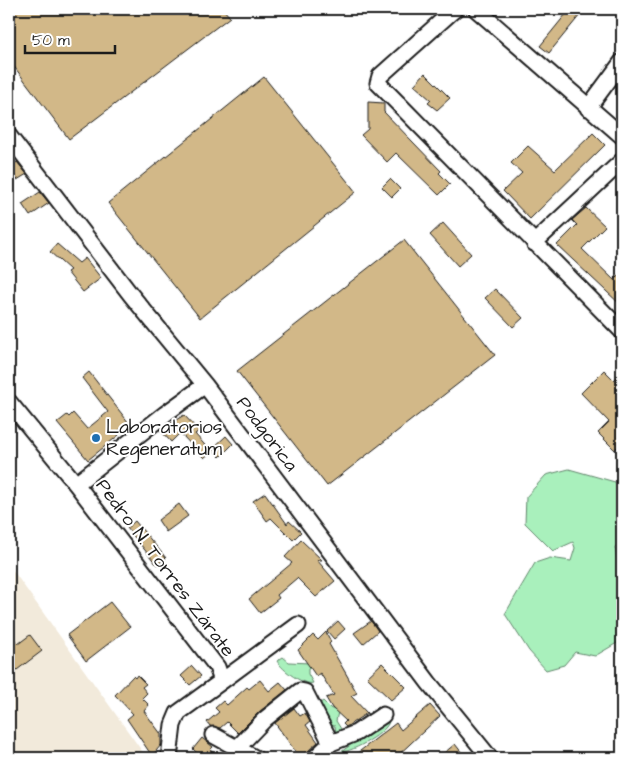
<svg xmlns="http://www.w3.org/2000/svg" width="631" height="767" font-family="'Architects Daughter',sans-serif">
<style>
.built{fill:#f2eadb}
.green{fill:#a9f0bc;stroke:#62866c}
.building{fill:#d2b888;stroke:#1c1c1c}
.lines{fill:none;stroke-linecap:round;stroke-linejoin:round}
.minor-casing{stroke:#1c1c1c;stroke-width:19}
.minor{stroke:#fff;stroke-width:15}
.poi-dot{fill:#1f6fb2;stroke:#fff;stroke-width:2}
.labels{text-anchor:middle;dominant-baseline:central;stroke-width:4;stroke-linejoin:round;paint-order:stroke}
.poi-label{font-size:19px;fill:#1c1c1c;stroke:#fff;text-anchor:start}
.street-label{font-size:19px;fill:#1c1c1c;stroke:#fff}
</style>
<rect width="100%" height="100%" fill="#fff"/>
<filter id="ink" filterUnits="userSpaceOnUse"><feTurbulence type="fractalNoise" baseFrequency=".02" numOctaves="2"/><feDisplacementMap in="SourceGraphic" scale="10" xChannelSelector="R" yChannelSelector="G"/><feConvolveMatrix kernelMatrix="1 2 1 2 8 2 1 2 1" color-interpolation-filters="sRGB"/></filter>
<g filter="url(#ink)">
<path class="built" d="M9 565 147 758H9Z"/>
<path class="green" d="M569 469 622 484V540L615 547C619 573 628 588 617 614L622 620V640L595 656 575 652 564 665 546 670 529 651 505 614 535 563 550 558 571 561 575 548 573 542 553 551 525 523 526 497 546 475Z
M283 657 289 662 309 663 313 667 308 669V674L313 683C304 686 282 670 277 661Z
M323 701 330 708 338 712 336 721 343 732 336 734 335 726 327 725 319 704Z
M384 720 389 721C388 732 353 752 341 752Z"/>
<path class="building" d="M9 9H223L230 17 69 139 9 60Z
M570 9H585L549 53 540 46Z
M425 73 450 98 437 110 428 103 431 100 414 85Z
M264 77 356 192 200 318 108 203Z
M368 102 384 103V112L441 171 439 173 450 184 439 195 396 153 387 162 361 135 368 129Z
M593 133 605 145 530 219 503 191 522 173 511 163 528 146 555 170Z
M17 162 27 174 17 180 9 166Z
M390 179 400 189 392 197 382 187Z
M40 192 49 203 30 216 22 204Z
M586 208 605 226 582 249 614 280 622 271V306L557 245 577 225 572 220Z
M443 223 471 254 458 266 430 235Z
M404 240 495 355 327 486 237 371Z
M57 244 79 263 85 258 101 278 83 292 67 272 70 270 50 252Z
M495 289 523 318 513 327 485 298Z
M604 370 614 380 622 372V452L617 447 615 450 598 433 609 422 581 393Z
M89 372 129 423 117 432 119 435 88 460 57 423 67 415 69 417 73 413 87 429 108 412 82 378Z
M184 415 199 431 195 434 211 452 204 458 180 433 171 442 160 430Z
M226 436 233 444 220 457 212 449Z
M265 493 287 524 289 521 301 532 293 540 271 518 267 521 253 501Z
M179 504 188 516 166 532 158 520Z
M135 521 166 558 157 565 127 528Z
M301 540 322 560H317L335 581 316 597 297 578 277 595 279 598 260 613 249 599 292 563 285 557Z
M110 602 130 627 86 661 67 635Z
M338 621 345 629 334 639 327 631Z
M371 621 378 631 363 644 354 633Z
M9 632 18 644 30 635 42 651 9 676Z
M326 632 331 642 329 644 357 693 351 696 367 713 346 727 343 724 346 721 332 708 326 698 334 695 320 673 316 676 298 650 313 635 318 640Z
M382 663 406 687 391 700 367 677Z
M192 666 201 676 190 685 181 676Z
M137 675 146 684 142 687 147 693 142 698 149 705 144 711 161 734V745L152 756 127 719 133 714 115 695 133 676 135 678Z
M260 680 269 691 280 682 287 690 259 712 238 733 227 722 220 728 210 726 207 722 219 712 215 708 223 701 227 705 247 687 249 689Z
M430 705 440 716 395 758H351L396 723 401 730Z
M294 708 300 716 305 713 310 722 306 725 318 742 300 758 275 723Z
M202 738 213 747 210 750 220 758H194L198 754 193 749Z
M455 744 466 758H438Z"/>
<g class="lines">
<g class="minor-casing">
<path id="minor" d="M455 9 380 76 378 83 622 331
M476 9 622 136
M588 108 622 62
M9 136 131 295 205 385 429 683 490 758
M534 243 622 161
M9 402 76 484 217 667 222 681 178 713 173 725 169 758
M76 484 165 414 205 385
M222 681 298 625
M213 735 255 758
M238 747 265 719 300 691 305 692 331 743
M315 758 331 743 356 733 383 715"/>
</g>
<use href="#minor" class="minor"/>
</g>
</g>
<circle class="poi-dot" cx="96" cy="438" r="5"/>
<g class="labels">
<g class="poi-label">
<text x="106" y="427">Laboratorios<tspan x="106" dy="22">Regeneratum</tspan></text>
</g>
<g class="street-label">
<text transform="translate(267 434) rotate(53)">Podgorica</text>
<text transform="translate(165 568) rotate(53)">Pedro N. Torres Zárate</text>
</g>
</g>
<rect width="631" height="767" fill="none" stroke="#fff" stroke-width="30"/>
<rect x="15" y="15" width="601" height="737" fill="none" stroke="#1c1c1c" stroke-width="2" filter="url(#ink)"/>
<path d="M25 45v8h90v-8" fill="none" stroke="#1c1c1c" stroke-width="2.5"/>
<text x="32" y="45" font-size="15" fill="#1c1c1c" stroke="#ffffff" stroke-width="4" paint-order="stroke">50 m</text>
</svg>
